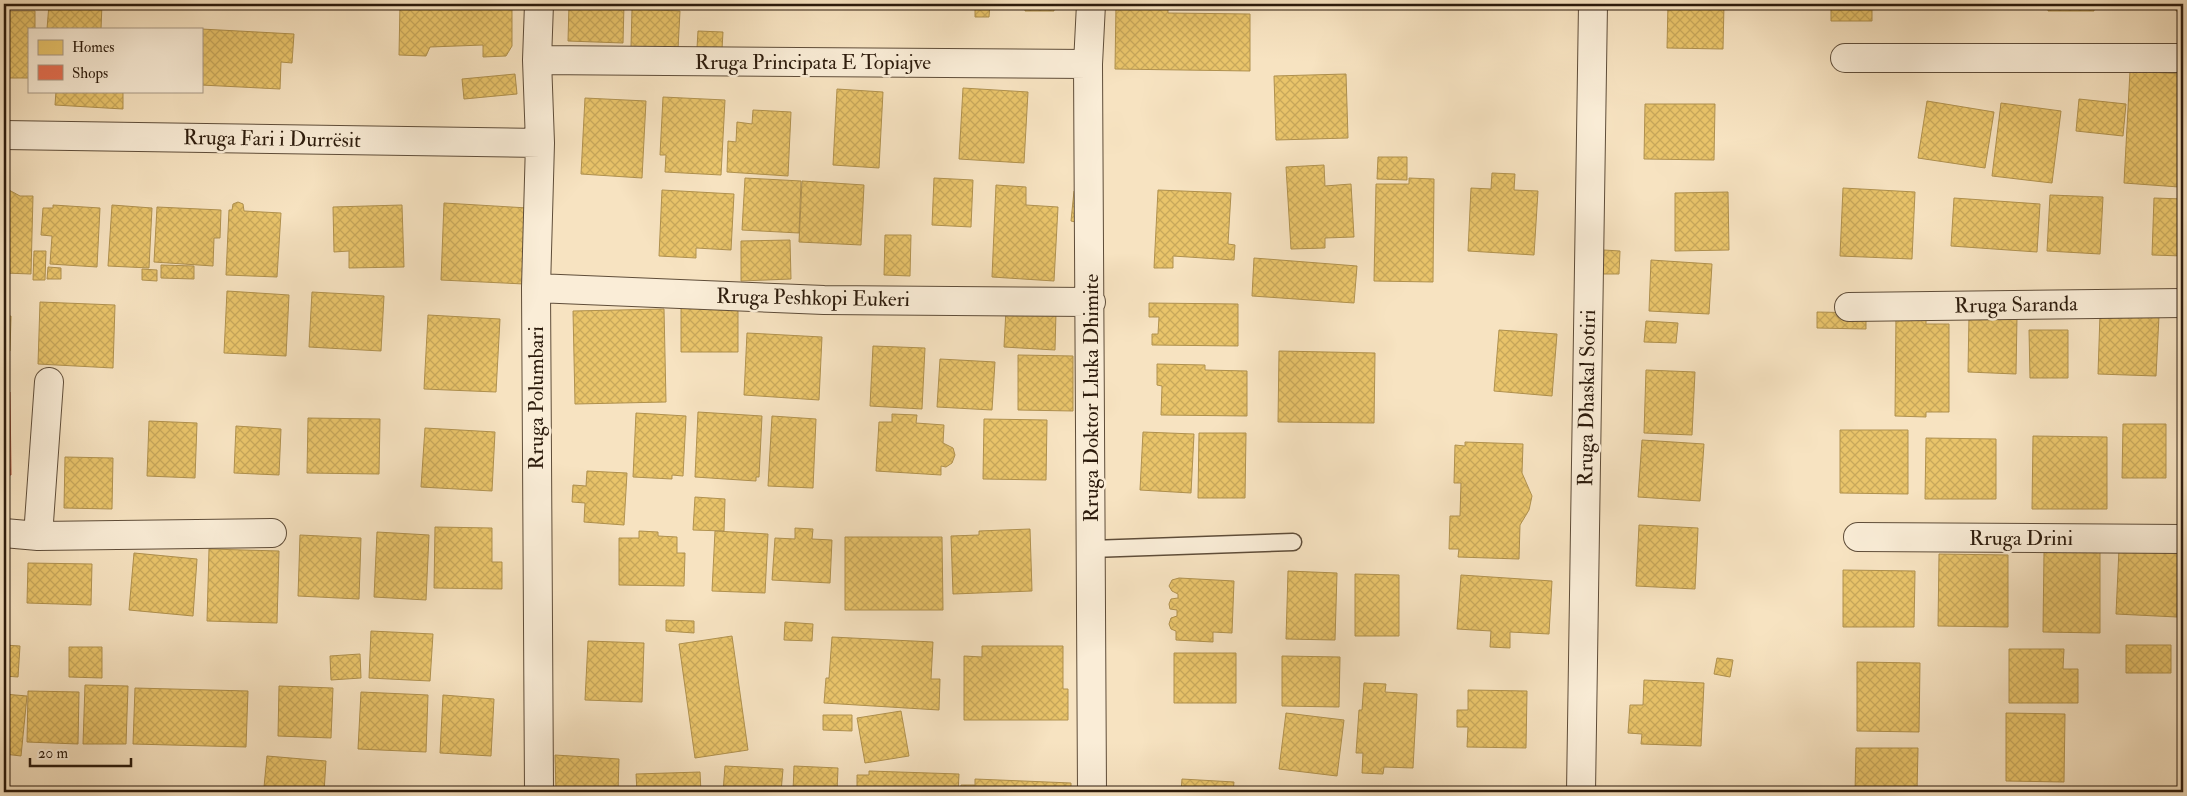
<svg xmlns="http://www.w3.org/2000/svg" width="2187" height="796" font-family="'IM FELL Double Pica',serif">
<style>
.homes{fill:url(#homes-cross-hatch);stroke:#b0914e}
.shops{fill:url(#shops-cross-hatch);stroke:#af563c}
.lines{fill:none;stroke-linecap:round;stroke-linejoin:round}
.service-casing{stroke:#5f4d39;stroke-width:19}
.minor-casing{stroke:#5f4d39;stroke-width:30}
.service{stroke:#faedd7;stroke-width:16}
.minor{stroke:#faedd7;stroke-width:28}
.labels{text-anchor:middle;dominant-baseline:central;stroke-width:5;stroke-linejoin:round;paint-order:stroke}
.street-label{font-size:21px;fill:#2c1b0c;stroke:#faedd7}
</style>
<defs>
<pattern id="homes-cross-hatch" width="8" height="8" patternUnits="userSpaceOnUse" patternTransform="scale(1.25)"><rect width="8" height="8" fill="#e9c46a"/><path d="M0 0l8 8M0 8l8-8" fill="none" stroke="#c8a85b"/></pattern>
<pattern id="shops-cross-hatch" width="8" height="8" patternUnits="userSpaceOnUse" patternTransform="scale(1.25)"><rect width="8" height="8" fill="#e76f51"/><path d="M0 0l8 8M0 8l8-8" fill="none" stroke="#bb5a42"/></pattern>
</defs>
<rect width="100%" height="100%" fill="#f7e3c1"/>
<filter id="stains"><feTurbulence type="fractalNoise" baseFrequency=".004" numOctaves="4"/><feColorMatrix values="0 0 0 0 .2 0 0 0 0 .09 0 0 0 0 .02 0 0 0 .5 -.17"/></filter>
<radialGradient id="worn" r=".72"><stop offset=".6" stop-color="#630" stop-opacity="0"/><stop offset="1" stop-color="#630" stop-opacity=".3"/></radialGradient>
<path class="homes" d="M49 4H102L101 29H47Z
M400 4H512V46L506 56 483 57V45L430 47 426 56 399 55Z
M569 4H624L623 43 568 41Z
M830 4H890V9L851 6V8H830Z
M975 4H990L989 17H975Z
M1025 4H1054V11H1025Z
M1116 4H1168V13L1250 14V71L1115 69Z
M1475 4H1540V9L1475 8Z
M1668 4H1724L1723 49 1667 48Z
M1831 4H1872V21H1831Z
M2048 4H2094V11H2048Z
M2107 4H2162V9L2107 7Z
M2176 4H2183V11H2176Z
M632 9 680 11 678 49 631 47Z
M4 11H35V29H29V78H4Z
M201 29 294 34 292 63 281 62 280 89 201 85Z
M698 31 723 32 722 49 697 48Z
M2130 71 2183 74 2179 187 2124 183Z
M515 74 517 94 464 99 462 79Z
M1346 74 1348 138 1276 140 1274 76Z
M963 88 1028 92 1024 163 959 159Z
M837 89 883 92 879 168 833 165Z
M56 91H123V109L55 105Z
M663 97 725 100 721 175 665 172 666 155H660Z
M585 98 646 101 642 178 581 174Z
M2079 99 2126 104 2123 136 2076 131Z
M1927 101 1994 112 1985 168 1918 158Z
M2001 103 2061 111 2052 183 1992 176Z
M1645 104H1715L1714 160 1644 159Z
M753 110 791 112 788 176 727 172 728 141 736 142 737 122 752 124Z
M1378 157H1407V180L1377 179Z
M1324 165 1325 186 1351 184 1354 237 1325 238V248L1291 249 1286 167Z
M1492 173 1515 174 1514 190 1538 191 1534 255 1468 251 1471 188 1491 189Z
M745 178 801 181 799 233 742 230Z
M934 178 973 180 971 227 932 225Z
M1409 178 1434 179 1433 282 1374 281 1376 184H1409Z
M802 181 864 185 861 245 799 242Z
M996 185 1026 187V205L1058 207 1054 281 992 277Z
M1843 188 1915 192 1912 259 1840 256Z
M9 190 20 196H33L31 274 4 273V191Z
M662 190 734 194 731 250 696 248V258L659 256Z
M1158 190 1231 193 1228 244 1235 245 1234 260 1173 256V268H1154Z
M1074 191 1083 192 1080 223 1071 221Z
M1728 192 1729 250 1675 251V193Z
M2050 195 2103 197 2100 254 2047 251Z
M1954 198 2040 204 2037 252 1951 246Z
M2154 198 2183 199V256L2152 255Z
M238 202 243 204 244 211 281 213 277 277 226 275 229 210H232L233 204Z
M444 203 528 208 524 284 441 280Z
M53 205 100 208 97 267 50 264 52 236 41 235 43 208H53Z
M112 205 152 208 149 268 108 266Z
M402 205 404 267 349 268V251L334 252 333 207Z
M157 207 221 210 220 238H214L213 266 154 262Z
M885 235H911L910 276 884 275Z
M790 240 791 279 741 281V241Z
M1604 250 1620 251 1619 274H1603Z
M34 251H46L45 280H33Z
M1254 258 1357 266 1354 303 1252 296Z
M1651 260 1712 264 1709 314 1649 311Z
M161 265 194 266V279L161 278Z
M48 267 61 268V279H47Z
M142 269 157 270V281L142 280Z
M227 291 289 295 286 356 224 353Z
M312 292 384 296 381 351 309 347Z
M40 302 115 305 113 368 38 364Z
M1149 303 1238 304V346L1152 345V334H1158L1159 317H1149Z
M681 308 738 309V352H681Z
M664 309 666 402 575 404 573 311Z
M1006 309 1056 312 1055 350 1004 347Z
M1817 312 1866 313V329L1817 328Z
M1896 313H1926V324H1949V412H1926V417L1895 416Z
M2100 314 2159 316 2156 376 2098 374Z
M428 315 500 319 496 392 424 389Z
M1969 315 2017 317 2016 374 1968 372Z
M4 316H11L10 351H4Z
M1646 321 1678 323 1676 343 1644 342Z
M1499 330 1557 334 1552 396 1494 391Z
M2029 330H2068V378H2030Z
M747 333 822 337 819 400 744 395Z
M873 346 925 348 922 409 870 406Z
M1279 351 1375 353 1374 423 1278 422Z
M1018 355 1073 356V411L1018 410Z
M940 359 995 362 992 410 937 407Z
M1157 364 1205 365V370L1247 371V416L1161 415 1162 386 1157 385Z
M1646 370 1695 372 1692 435 1644 433Z
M698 412 762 416 759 477H756V481L695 477Z
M636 413 686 416 683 476 672 475V479L633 477Z
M892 414 917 415 916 423 944 425 943 443 953 448 955 455 952 463 946 467 941 466V475L876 471 879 422H892Z
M772 416 816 419 813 488 768 486Z
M308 418 380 419 379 474 307 473Z
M984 419 1047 420 1046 480 983 479Z
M149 421 197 423 195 478 147 476Z
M2123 424H2166V478H2122Z
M236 426 281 429 279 475 234 473Z
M425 428 495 432 492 491 421 487Z
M2182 428H2183V492H2181Z
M1840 430H1908V494L1840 493Z
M1143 432 1194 434 1191 493 1140 490Z
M1199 433H1246L1245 498H1198Z
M2033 436 2107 437V509H2032Z
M1926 438 1996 439V499H1925Z
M1642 440 1704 444 1700 501 1638 497Z
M1465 442 1523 444 1522 473 1532 496 1529 510 1520 525 1519 559 1458 557 1459 549H1449L1450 516H1460L1461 483H1454L1455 445 1465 446Z
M65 457 113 458 112 509 64 508Z
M587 471 627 473 624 525 584 522 585 503 572 502 573 485 586 486Z
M695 497 725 499 724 531 693 530Z
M1639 525 1698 528 1695 589 1636 586Z
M435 527 492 528V562H502V589L434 588Z
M795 528 813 529 812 539 832 540 830 583 772 580 775 538 795 539Z
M1030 529 1032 591 953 594 951 536 979 535V531Z
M639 531 658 532V536L677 537V553H685L684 586 619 585V538H639Z
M715 531 768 534 765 593 712 591Z
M377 532 429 535 426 600 374 597Z
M300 535 361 538 359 599 298 596Z
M845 537H942L943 610H845Z
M209 549 279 551 277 623 207 621Z
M2119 549 2180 552 2177 617 2116 614Z
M2044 551 2100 552V633L2043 632Z
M134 553 197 559 193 616 129 610Z
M1939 554 2008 555V627L1938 626Z
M28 563 92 564 91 605 27 603Z
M1843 570 1915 571 1914 627H1843Z
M1288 571 1337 573 1335 640 1286 639Z
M1355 574 1399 575V636H1355Z
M1461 575 1552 581 1549 634 1510 632V648L1490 647 1491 631 1457 629Z
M1179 578 1234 581 1232 633 1213 632V642L1176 640V631L1171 629 1169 624 1171 618 1177 616V610L1170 609 1169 604 1171 599 1178 598V594L1172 591 1169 586 1172 580Z
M666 620 694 621V633L666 631Z
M785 622 813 624 812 641 784 640Z
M371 631 433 634 430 681 369 678Z
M732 636 748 750 695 758 679 644Z
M832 637 933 642 931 679H940L939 710 824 703 826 678H829Z
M588 641 644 643 642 702 585 700Z
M4 645 20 646 18 677 4 676Z
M2126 645H2171V673H2126Z
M982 646H1063V689H1068V720H964V656L982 657Z
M69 647H102V678L69 677Z
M2009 649H2064L2063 669H2078V703H2009Z
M1174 653H1236V703H1174Z
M360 654 361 678 331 680 330 656Z
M1282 656 1340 657 1339 707 1282 706Z
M1717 658 1733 660 1730 677 1714 674Z
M1857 662 1920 663 1919 732 1857 731Z
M1644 680 1704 683 1701 746 1641 744 1642 734 1628 733 1630 705H1643Z
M1364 683 1386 684 1385 692 1417 694 1413 768 1384 767 1383 774 1362 773 1363 753H1356L1359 710H1362Z
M85 685 128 686 126 744H83Z
M279 686 333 688 331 738 278 736Z
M135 688 248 691 246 747 133 744Z
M1468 690 1527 691 1526 748 1467 747 1468 727H1457V710H1468Z
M28 691 79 692 78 744 27 742Z
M361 692 428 695 426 752 358 749Z
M4 694 27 696 21 756 4 754Z
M443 695 494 699 491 756 440 753Z
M901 711 909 756 865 763 857 718Z
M1286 713 1344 720 1337 776 1279 769Z
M2006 713 2065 714 2064 782 2006 781Z
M823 715H852V731L823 730Z
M1856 748H1918L1917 792H1855Z
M555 755 619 759 618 792H556Z
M267 756 326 761 324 792 264 787Z
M725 766 783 769 781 792H723Z
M794 766 838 768 837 792H793Z
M869 771 959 774 958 792H857V775H869Z
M700 772 701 792H637L636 774Z
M975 779 1071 783V792H961V785H975Z
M1182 779 1234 782 1233 792H1181Z
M1682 789V792H1628V791Z"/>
<path class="shops" d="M4 392H10L11 475H4Z"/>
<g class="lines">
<g class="service-casing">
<path id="service" d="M1091 549 1293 542"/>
</g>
<g class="minor-casing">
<path id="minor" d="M1091 4 1088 64 1092 792
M1845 58H2183
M537 60 1088 64
M4 135 540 143
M536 288 824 300 1091 302
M1849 307 2183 303
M4 533 38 536 272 533
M38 536 49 382
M1858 537 2183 539
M539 792 536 288 540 143 537 60 539 4
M1581 792 1593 4"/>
</g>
<use href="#service" class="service"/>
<use href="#minor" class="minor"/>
</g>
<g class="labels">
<g class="street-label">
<text x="813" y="62">Rruga Principata E Topiajve</text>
<text transform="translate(272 139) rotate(1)">Rruga Fari i Durrësit</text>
<text transform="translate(813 298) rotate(1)">Rruga Peshkopi Eukeri</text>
<text transform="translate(2016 305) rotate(-1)">Rruga Saranda</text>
<text transform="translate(536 398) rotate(-90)">Rruga Polumbari</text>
<text transform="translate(1091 398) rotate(-90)">Rruga Doktor Lluka Dhimite</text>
<text transform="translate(1587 398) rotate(-89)">Rruga Dhaskal Sotiri</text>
<text x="2021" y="538">Rruga Drini</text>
</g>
</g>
<rect width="2187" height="796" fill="none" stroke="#f7e3c1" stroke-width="20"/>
<rect x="5" y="5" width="2177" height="786" fill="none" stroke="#2c1b0c" stroke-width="2.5"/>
<rect x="10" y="10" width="2167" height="776" fill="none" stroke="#2c1b0c"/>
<rect x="28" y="28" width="175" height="65" fill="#faedd7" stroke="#a89986"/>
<rect x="38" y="40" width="25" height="15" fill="#e9c46a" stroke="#a89986"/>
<text x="72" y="52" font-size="15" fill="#2c1b0c">Homes</text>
<rect x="38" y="65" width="25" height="15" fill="#e76f51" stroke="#a89986"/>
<text x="72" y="78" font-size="15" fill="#2c1b0c">Shops</text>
<path d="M30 758v8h101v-8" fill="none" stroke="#2c1b0c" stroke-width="2.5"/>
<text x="38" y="758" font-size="15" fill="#2c1b0c" stroke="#faedd7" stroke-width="4" paint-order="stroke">20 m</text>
<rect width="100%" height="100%" filter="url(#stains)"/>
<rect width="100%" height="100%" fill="url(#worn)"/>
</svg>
